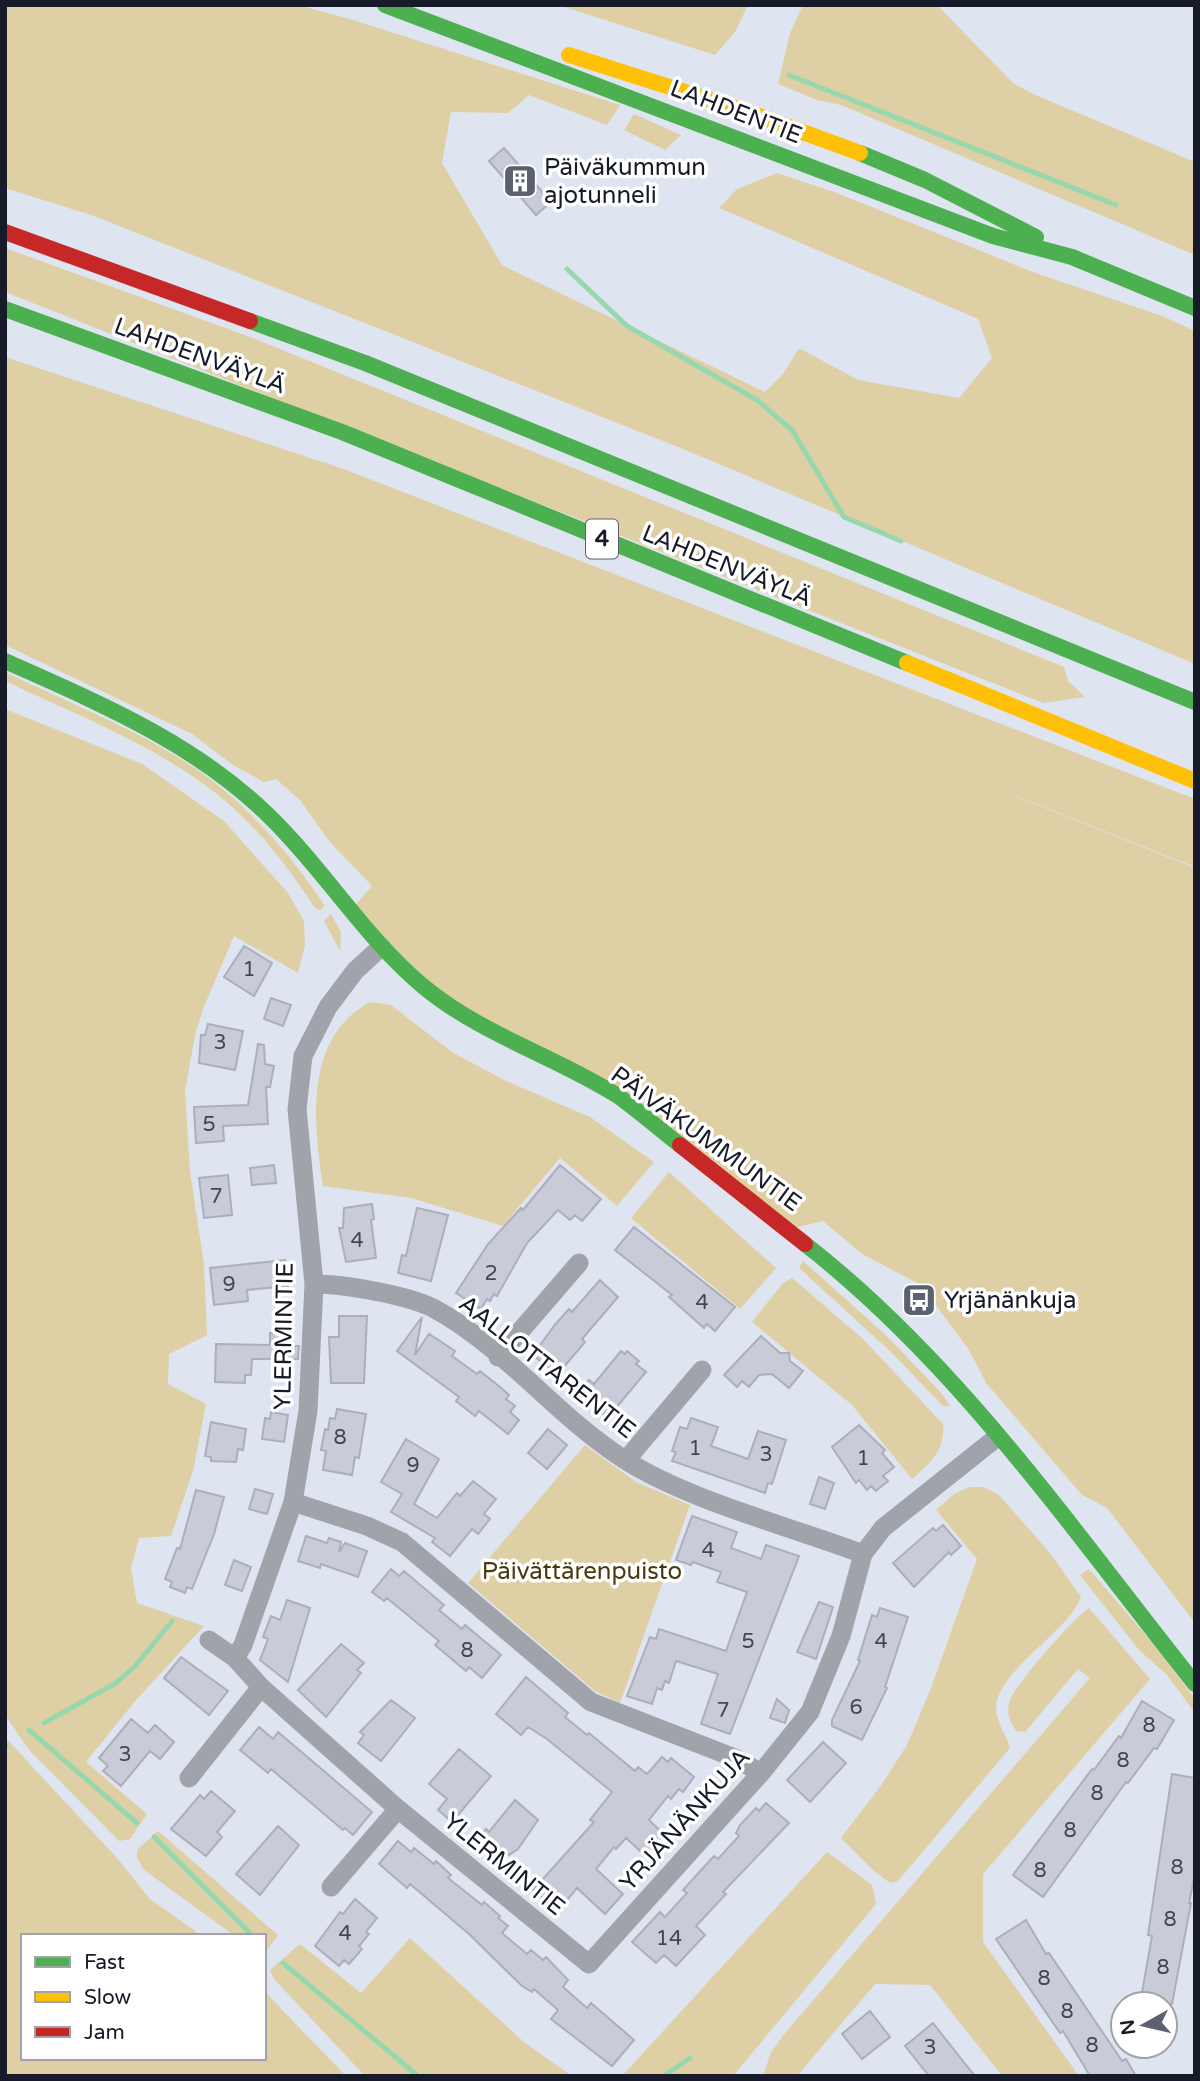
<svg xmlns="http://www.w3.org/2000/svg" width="1200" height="2081" font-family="'Varela Round',sans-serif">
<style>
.green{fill:#ded0a4}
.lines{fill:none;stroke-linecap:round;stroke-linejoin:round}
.stream{stroke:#97d7ad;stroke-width:5}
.building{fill:#cacbd9;stroke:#acaebb;stroke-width:2}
.street{stroke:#a0a3aa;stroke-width:19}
.fast{stroke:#4caf50;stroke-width:16}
.slow{stroke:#ffc107;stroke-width:16}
.jam{stroke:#c62828;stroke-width:16}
.labels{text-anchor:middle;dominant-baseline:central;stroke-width:7;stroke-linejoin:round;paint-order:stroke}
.number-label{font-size:21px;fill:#434655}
.shield{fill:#fff;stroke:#5c5f69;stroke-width:2}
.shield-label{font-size:23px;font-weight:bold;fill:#161a29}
.street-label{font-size:24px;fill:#161a29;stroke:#fff}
.poi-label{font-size:24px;fill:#161a29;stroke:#fff;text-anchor:start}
.park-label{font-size:24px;fill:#483a0e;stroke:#fff}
</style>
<rect width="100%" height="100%" fill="#dfe4f1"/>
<path class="green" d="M5 5H298L353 20 620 105 607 125 529 95 508 113 451 112 442 163 502 265 765 392 783 374 799 348 858 380 959 398 992 358 978 319 719 208 737 189 777 173 837 193 1033 272 1162 316 1195 331V664L683 449 94 216 5 188Z
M558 5H748L735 32 715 55Z
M803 5H937L1013 83 1033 94 1195 162V255L841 105 817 100 778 84 790 33Z
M634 114 681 135 665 150 624 130Z
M5 248 253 338 1064 667 1068 681 1085 697 1043 703 5 292Z
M5 357 341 468 1195 799V867L935 764 1195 868V1623L1107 1508 1082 1495 986 1383 969 1350 921 1285 862 1254 823 1221 790 1229 617 1096 478 1025 350 911 372 886 329 841 300 800 276 779 264 782 233 765 192 734 5 645Z
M5 672C61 699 121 723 174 755 236 791 286 847 325 906L320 910 315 908C290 870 264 835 230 805 166 749 81 717 5 681Z
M5 709 142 764 224 821 288 893 304 921 305 945 298 973 234 936 203 1009 195 1035 185 1092 190 1171 204 1264 207 1335 169 1354 168 1384 206 1404 193 1471 171 1536 139 1538 131 1568 137 1603 204 1626 136 1700 86 1762 147 1814 130 1839 119 1841 29 1750 5 1715Z
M331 914 341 932 340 951 324 921Z
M370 1002 391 1005 452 1052 504 1080 590 1117 654 1162 617 1206 560 1158 503 1226 411 1198 323 1186C313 1123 304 1037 370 1002Z
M669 1172 776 1268 740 1309 631 1218Z
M803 1261 887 1336 943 1395 950 1406H943L891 1352 799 1268Z
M792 1278 863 1339 943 1424C945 1450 931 1463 912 1479L852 1405 752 1322 783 1283Z
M585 1445 636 1482 690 1505 620 1703 595 1691 468 1583Z
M970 1487H984L999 1495 1050 1553 1081 1597C1069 1631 997 1671 996 1707 996 1722 1006 1734 1010 1748L898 1881 890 1883 875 1872 841 1838 882 1784 907 1745 931 1688 977 1559 936 1510 954 1494Z
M1089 1569 1155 1646 1195 1699V1713L1167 1675 1139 1650 1080 1575Z
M1089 1608 1150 1679 983 1874V1942L1079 2076H1002L930 1985 875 1984 797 2076H763L771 2052 785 2033 1090 1678 1078 1669 1025 1732 1016 1731C1009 1721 1006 1711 1010 1700 1016 1684 1074 1617 1089 1608Z
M5 1737 117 1858 150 1899 202 1936H23V2058H264V1991L346 2076H5Z
M158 1831 278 1935 264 1954V1936H235L144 1870 137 1858V1850Z
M827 1852 872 1885 876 1904 733 2076H622Z
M410 1938 525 2043 569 2074 599 2076H365L274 1979 270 1970 300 1944 361 1993Z"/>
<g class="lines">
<path class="stream" d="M789 75 1116 205
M567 269 627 326 757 400 792 430 844 517 901 541
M44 1723 116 1683 135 1666 172 1621
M29 1730 137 1823
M5 1746H6
M154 1837 253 1936
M283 1963 418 2076
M664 2076 690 2058"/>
</g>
<path class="building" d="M504 148 551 202 536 215 489 161Z
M244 946 272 963 254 996 224 977Z
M271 998 291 1005 283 1026 264 1019Z
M208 1024 243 1031 235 1070 199 1063 201 1035H205Z
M258 1044 264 1045 265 1064 274 1066 270 1087H266L268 1124 223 1126 224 1141 196 1143 194 1107 248 1105Z
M274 1165 276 1183 252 1185 250 1168Z
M560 1165 601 1199 582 1221 575 1215 570 1220 558 1210 527 1243 497 1296 494 1294 490 1301 487 1299 481 1309 456 1293 488 1244 521 1208 523 1210Z
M228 1175 232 1215 204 1218 199 1178Z
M372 1204 374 1219 371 1220 376 1258 346 1262 339 1228H343L344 1208Z
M417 1208 448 1215 431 1281 398 1273 402 1255 406 1256Z
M634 1227 735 1307 715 1331 707 1324 704 1328 669 1297 672 1295 615 1250Z
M285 1260 288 1286 247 1290 248 1301 214 1305 210 1268Z
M600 1280 618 1297 582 1339 585 1342 557 1375 533 1355 554 1326 569 1309 572 1312Z
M339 1316H367L364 1383H331L329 1337H339Z
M422 1317 415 1355 429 1334 455 1351 452 1356 477 1374 480 1371 500 1387 509 1395 506 1399 515 1406 510 1412 519 1420 508 1434 479 1411 475 1416 456 1401 459 1397 397 1351Z
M270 1333 291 1334V1346H299L298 1359H252L251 1375H245V1383L215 1382 216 1344 270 1345Z
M761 1336 780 1353H789L790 1361 803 1371 789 1388 772 1374 759 1375 749 1387 742 1381 737 1387 724 1375Z
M621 1351 625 1354 627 1351 639 1361 636 1364 646 1372 615 1409 610 1405 603 1414 581 1396V1390L589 1380 594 1384Z
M337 1409 366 1414 359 1458 355 1457 352 1475 323 1470 326 1451 321 1450 325 1429 328 1430 330 1418 335 1419Z
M271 1412 288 1415 284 1442 262 1439 265 1418 270 1419Z
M691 1418 718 1427 711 1446 748 1459 758 1431 786 1440 772 1484 768 1483 765 1493 672 1461 676 1452 672 1451 680 1427 687 1429Z
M211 1422 246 1429 243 1450 238 1449 236 1462 211 1461V1457L205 1456Z
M859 1425 885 1450 882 1453 894 1467 883 1476 888 1481 876 1491 871 1486 867 1490 859 1480 856 1483 832 1447Z
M548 1429 567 1445 547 1469 528 1453Z
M406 1439 439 1459 414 1504 437 1518 457 1493 460 1496 473 1481 496 1499 484 1514 490 1519 478 1534 472 1529 450 1556 432 1542 435 1538 391 1512 402 1494 381 1482Z
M819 1477 834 1483 825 1509 810 1504Z
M255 1489 273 1494 267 1514 249 1509Z
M196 1490 224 1497 214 1534 192 1589 187 1587 185 1593 170 1587 172 1582 165 1579 177 1548 180 1549Z
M692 1516 737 1532 731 1548 761 1559 766 1545 799 1556 730 1734 701 1724 718 1674 676 1661 669 1683 665 1681 662 1690 657 1688 652 1704 627 1696 650 1637 656 1639 659 1629 726 1651 747 1592 717 1582 721 1572 693 1562 691 1565 676 1560Z
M943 1525 961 1546 951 1555 949 1552 914 1587 893 1563 933 1528 936 1531Z
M306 1536 327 1543 329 1538 341 1542 339 1552 345 1543 367 1551 358 1577 321 1564 320 1568 298 1561Z
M234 1560 251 1567 242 1591 225 1585Z
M391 1569 399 1576 404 1571 444 1605 439 1610 462 1629 465 1625 501 1655 482 1678 469 1667 466 1671 435 1645 439 1641 387 1598 384 1601 372 1592Z
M287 1600 310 1608 288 1682 260 1660 268 1639 263 1637 271 1616 280 1620Z
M819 1602 833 1607 816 1659 797 1652Z
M880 1608 908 1617 885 1687 887 1688 862 1740 832 1726V1720L860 1661 858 1660 872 1615 877 1617Z
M341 1644 364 1663 357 1670 361 1673 326 1717 298 1690Z
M181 1657 228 1691 209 1715 164 1678Z
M526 1677 568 1713 565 1717 587 1735 589 1733 635 1771 638 1767 647 1774 662 1757 668 1762 671 1758 694 1777 683 1792 679 1789 671 1799 668 1796 649 1820 672 1842 653 1863 626 1838 616 1849 614 1847 596 1869 623 1894 605 1914 577 1888 558 1911 533 1890 594 1822 590 1820 612 1792 547 1739 528 1727 521 1735 496 1714Z
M777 1699 789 1710 785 1723 770 1718Z
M391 1700 415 1718 381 1761 358 1743 364 1735 360 1732Z
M1142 1701 1174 1720 1157 1749 1154 1748 1128 1783 1126 1782 1043 1897 1013 1875 1092 1769 1094 1770 1119 1736 1121 1738Z
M131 1719 148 1733 155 1725 174 1742 160 1759 150 1751 121 1786 103 1771 108 1766 99 1758Z
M259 1727 273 1739 278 1732 372 1812 353 1835 345 1828 343 1830 271 1769 268 1773 240 1750Z
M823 1742 846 1763 810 1802 787 1780Z
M459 1749 491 1776 452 1822 438 1810 447 1799 429 1784Z
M1172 1774 1195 1778V1874L1189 1903H1191L1172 2004H1140L1152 1936 1148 1935Z
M211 1791 235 1811 217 1832 222 1837 206 1856 171 1829 200 1795 204 1799Z
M515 1800 538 1820 518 1849 509 1855 505 1852 498 1860 475 1841 486 1829 489 1832Z
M766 1803 789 1823 723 1892 726 1894 696 1926 705 1935 676 1966 664 1955 656 1963 632 1942 660 1912 665 1917 687 1893 683 1890 702 1869 714 1856 718 1859 739 1836 736 1833 740 1825 756 1808 759 1811Z
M278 1826 299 1845 260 1895 236 1874Z
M398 1841 411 1852 414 1848 434 1864 436 1861 451 1875 448 1878 482 1905 484 1902 500 1916 498 1918 508 1926 502 1933 527 1954 531 1950 543 1960 546 1957 568 1980 563 1987 587 2008 591 2003 634 2040 612 2066 551 2019 558 2010 534 1989 532 1992 522 1986 469 1934 410 1884 407 1888 379 1864Z
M355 1899 377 1918 366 1932 369 1934 359 1946 362 1949 349 1964 344 1960 339 1966 315 1946 340 1912 343 1914Z
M1026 1920 1046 1954 1049 1953 1122 2061 1126 2059 1136 2076H1090L1063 2031 1060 2033 996 1939Z
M870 2011 890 2037 862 2059 842 2034Z
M933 2023 962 2060 975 2076H929L905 2046Z"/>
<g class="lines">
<path class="street" d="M314 1284C343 1284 407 1295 433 1308 504 1346 557 1417 625 1460 690 1501 789 1526 863 1554
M498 1357 579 1263
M626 1460 702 1370
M293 1502 367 1526 402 1542 591 1702 735 1758 761 1773
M209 1640 235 1658 261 1687 398 1809 589 1964 761 1773 810 1712 841 1636 863 1554 883 1528 996 1438
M235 1658 243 1645 293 1502 308 1411 314 1284 297 1109 303 1056 328 1007 355 971 381 947
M189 1778 261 1687
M331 1887 398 1809"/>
<path class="fast" d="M385 5 993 236 1072 257 1195 308
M860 153 925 180 1036 237
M5 309 342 432 907 663
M250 321 365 363 1195 702
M5 661C99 703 193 742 268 815 324 869 364 937 424 987 482 1035 555 1056 618 1096 639 1111 659 1129 680 1145
M805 1244C960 1365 1073 1531 1195 1684"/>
<path class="slow" d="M569 55 748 112 860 153
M907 663 1195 781"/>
<path class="jam" d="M5 232 250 321
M680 1145 805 1244"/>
</g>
<defs>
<g id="building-square" transform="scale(1.75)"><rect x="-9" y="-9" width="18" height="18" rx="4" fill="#5c616f" stroke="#fff"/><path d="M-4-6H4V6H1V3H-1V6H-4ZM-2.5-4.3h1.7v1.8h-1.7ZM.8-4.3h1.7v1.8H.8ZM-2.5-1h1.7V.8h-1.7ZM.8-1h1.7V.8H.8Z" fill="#fff"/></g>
<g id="bus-square" transform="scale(1.75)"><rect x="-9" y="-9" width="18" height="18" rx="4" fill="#5c616f" stroke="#fff"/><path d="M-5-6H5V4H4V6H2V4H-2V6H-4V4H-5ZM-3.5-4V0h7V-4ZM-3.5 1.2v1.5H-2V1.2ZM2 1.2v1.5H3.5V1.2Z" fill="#fff"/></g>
</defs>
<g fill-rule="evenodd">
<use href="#building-square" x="520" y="181"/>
<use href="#bus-square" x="919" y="1300"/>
</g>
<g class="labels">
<g class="number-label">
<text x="249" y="969">1</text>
<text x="220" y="1042">3</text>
<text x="209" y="1124">5</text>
<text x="216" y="1196">7</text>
<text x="357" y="1240">4</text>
<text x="491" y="1273">2</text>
<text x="229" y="1284">9</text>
<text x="702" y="1302">4</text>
<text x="340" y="1437">8</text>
<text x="695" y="1448">1</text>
<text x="766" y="1454">3</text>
<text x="863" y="1458">1</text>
<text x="413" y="1465">9</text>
<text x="708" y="1550">4</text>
<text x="748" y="1641">5</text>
<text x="881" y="1641">4</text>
<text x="467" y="1650">8</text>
<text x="856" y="1707">6</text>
<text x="723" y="1710">7</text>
<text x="1149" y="1725">8</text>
<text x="125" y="1754">3</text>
<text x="1123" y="1760">8</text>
<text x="1097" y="1793">8</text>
<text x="1070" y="1830">8</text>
<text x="1177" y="1867">8</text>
<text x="1040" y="1870">8</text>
<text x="1170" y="1919">8</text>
<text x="345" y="1933">4</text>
<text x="669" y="1938">14</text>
<text x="1163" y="1967">8</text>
<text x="1044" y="1978">8</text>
<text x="1067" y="2011">8</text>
<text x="1092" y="2045">8</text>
<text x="930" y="2047">3</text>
</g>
<rect class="shield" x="586" y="519.5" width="32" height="39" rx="5"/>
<g class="shield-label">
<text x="602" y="539">4</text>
</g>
<g class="street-label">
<text transform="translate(736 112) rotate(21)">LAHDENTIE</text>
<text transform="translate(200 356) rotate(20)">LAHDENVÄYLÄ</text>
<text transform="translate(727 566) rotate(22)">LAHDENVÄYLÄ</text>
<text transform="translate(706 1139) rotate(36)">PÄIVÄKUMMUNTIE</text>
<text transform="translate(284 1336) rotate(-89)">YLERMINTIE</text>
<text transform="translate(547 1367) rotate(38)">AALLOTTARENTIE</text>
<text transform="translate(685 1820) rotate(-48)">YRJÄNÄNKUJA</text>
<text transform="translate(504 1864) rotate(39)">YLERMINTIE</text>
</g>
<g class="poi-label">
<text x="544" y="167">Päiväkummun<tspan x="544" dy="28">ajotunneli</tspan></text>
<text x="944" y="1300">Yrjänänkuja</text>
</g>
<g class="park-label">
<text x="582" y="1571">Päivättärenpuisto</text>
</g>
</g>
<rect width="1200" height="2081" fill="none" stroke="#161a29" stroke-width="14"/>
<rect x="21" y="1934" width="245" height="126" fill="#ffffff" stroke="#a2a3a9" stroke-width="2"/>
<rect x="35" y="1957" width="35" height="10" fill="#4caf50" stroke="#a2a3a9" stroke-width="2"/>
<text x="84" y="1969" font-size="21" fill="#161a29">Fast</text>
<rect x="35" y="1992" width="35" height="10" fill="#ffc107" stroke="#a2a3a9" stroke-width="2"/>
<text x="84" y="2004" font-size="21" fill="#161a29">Slow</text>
<rect x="35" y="2027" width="35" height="10" fill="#c62828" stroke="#a2a3a9" stroke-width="2"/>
<text x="84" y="2039" font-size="21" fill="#161a29">Jam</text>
<g transform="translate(1144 2025) rotate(262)"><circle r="33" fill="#ffffff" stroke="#a2a3a9" stroke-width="2"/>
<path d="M0-5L12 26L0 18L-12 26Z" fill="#5c616f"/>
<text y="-10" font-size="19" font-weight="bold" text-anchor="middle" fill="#161a29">N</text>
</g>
</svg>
